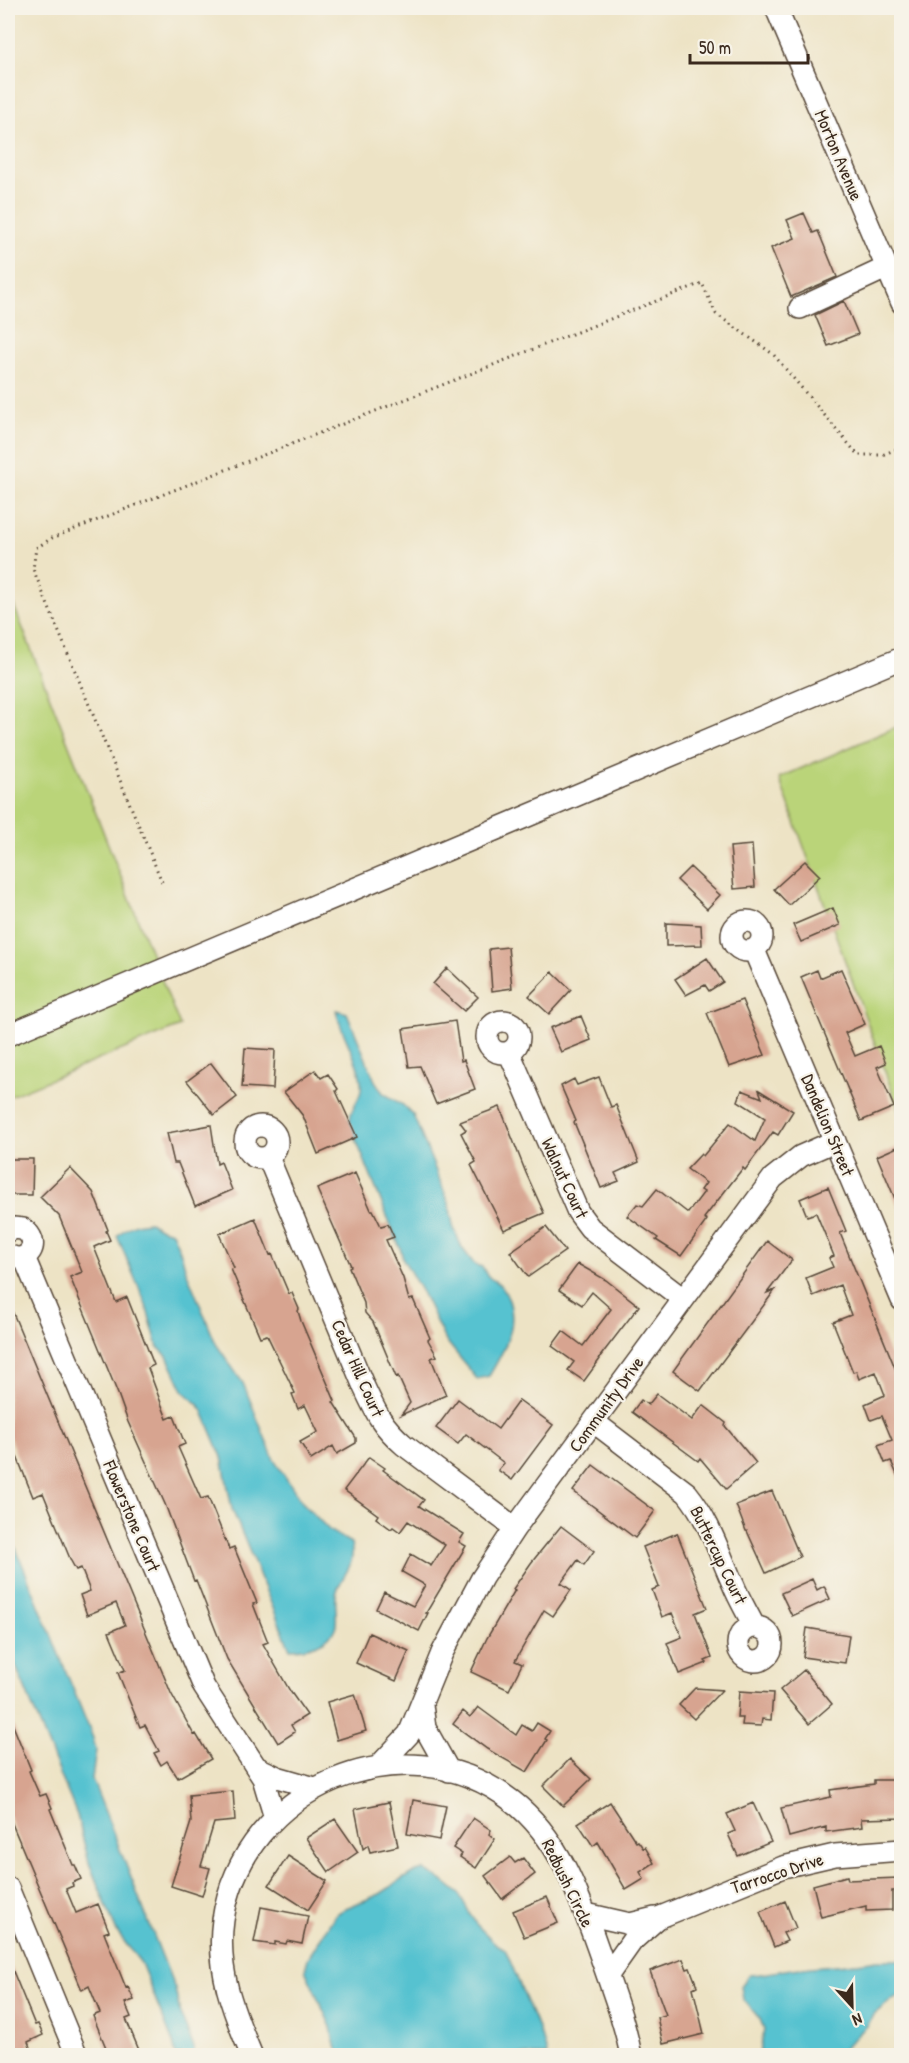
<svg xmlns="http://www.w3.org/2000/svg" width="909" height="2063" font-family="'Patrick Hand',sans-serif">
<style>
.green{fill:#bad479;stroke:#7a7f4c;stroke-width:1.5}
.water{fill:#56c2d0;stroke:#487677;stroke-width:1.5}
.building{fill:#d7a490}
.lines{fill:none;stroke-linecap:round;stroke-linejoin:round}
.minor-casing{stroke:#564637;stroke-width:24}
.path{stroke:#564637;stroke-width:3;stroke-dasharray:1.5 4.5;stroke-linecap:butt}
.minor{stroke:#fff;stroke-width:21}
.labels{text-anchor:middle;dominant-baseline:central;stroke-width:4.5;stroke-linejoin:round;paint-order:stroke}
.street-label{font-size:18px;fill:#3b2a1e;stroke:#f7f3e8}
</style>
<rect width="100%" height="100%" fill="#f7f3e8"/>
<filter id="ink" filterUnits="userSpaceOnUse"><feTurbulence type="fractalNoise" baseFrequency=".0167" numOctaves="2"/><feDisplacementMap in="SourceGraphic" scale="12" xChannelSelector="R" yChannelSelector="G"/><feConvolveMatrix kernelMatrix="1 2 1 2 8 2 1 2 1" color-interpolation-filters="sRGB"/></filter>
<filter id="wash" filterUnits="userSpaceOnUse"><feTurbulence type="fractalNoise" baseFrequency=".008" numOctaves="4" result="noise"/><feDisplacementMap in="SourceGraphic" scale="24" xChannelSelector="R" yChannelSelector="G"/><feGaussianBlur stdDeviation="1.35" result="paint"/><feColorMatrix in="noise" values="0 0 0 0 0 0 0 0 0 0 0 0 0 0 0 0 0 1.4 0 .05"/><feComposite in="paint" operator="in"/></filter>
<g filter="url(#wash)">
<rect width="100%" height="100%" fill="#ede3c5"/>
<path class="green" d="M8 591 180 1026 8 1097Z
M901 725V1116L779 778Z"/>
<path class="water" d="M336 1010 347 1013 375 1081 383 1093 403 1105 413 1115 449 1203 453 1226 462 1248 475 1265 482 1267C484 1270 486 1275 490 1278 494 1281 498 1282 501 1286 524 1316 506 1348 489 1376L477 1379 444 1338 423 1294 403 1259 400 1248 350 1125C350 1121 350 1115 352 1111 355 1103 360 1098 361 1090 364 1067 340 1034 336 1010Z
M150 1222 161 1229 172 1232 182 1256 185 1268 216 1344 243 1383 274 1460 302 1502 330 1531 351 1543C356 1567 344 1571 337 1591 333 1603 339 1617 335 1628 329 1644 305 1649 290 1649L232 1509 222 1457 202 1409 183 1390 167 1356 158 1347 145 1302 117 1236C128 1226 136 1223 150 1222Z
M8 1529 93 1738 96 1750 92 1779 175 1989 180 2013 194 2048V2055H176L173 2043 141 1963 117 1932 89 1863 77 1815 8 1647Z
M424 1870 446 1883 459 1894 476 1924 495 1943 505 1949 544 2043 547 2055H340L333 2039 331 2027 305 1970 308 1958 335 1915 346 1908 380 1894 412 1873Z
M877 1960H901V1995L893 1999 873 2015 867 2026 848 2044 839 2055H759L764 2030 760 2019 743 1999 741 1986 749 1975C767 1975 784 1969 801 1968 827 1965 852 1965 877 1960Z"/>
<g id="blocks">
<path class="building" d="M804 213 813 233 818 231 821 238 837 277 791 297 771 248 795 238 787 220Z
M844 301 858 334 828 346 815 315Z
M752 845 755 887 734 889 730 847Z
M805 861 820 876 789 905 774 889Z
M690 867 720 895 707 909 677 880Z
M833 908 840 925 801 942 793 925Z
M666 923 701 925 702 945 666 946Z
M508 947 512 988 492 991 489 949Z
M707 958 723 982 709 991 705 985 686 995 675 979Z
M447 968 478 997 464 1011 433 984Z
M841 969 865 1024 845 1033 855 1056 879 1046 886 1063 877 1067 894 1107 861 1121 801 977 817 970 820 978Z
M552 972 571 990 549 1014 529 996Z
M742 1000 765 1055 729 1067 707 1013Z
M581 1016 591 1040 561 1052 550 1028Z
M455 1021 461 1061 464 1060 475 1089 436 1104 420 1066 409 1067 403 1029Z
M245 1048 275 1050 273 1089 242 1087Z
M211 1063 237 1097 214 1115 187 1081Z
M315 1070 321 1078 328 1074 338 1089 336 1091 357 1137 318 1154 303 1116 284 1092Z
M599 1077 611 1107 616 1105 639 1162 615 1173 619 1181 601 1188 574 1122 576 1121 561 1086 574 1079 577 1085Z
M742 1090 762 1098 759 1090 793 1111 778 1135 773 1132 745 1170 743 1168 704 1218 707 1220 681 1256 656 1240 658 1238 627 1216 637 1204 643 1206 657 1189 688 1213 704 1192 701 1190 706 1183 687 1169 701 1154 703 1156 730 1123 755 1141 765 1118 738 1101Z
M500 1107 526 1173 544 1213 504 1230 471 1165 476 1162 461 1133 466 1130 460 1122Z
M211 1125 217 1164 221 1162 232 1190 195 1206 178 1163H174L167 1133Z
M902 1145V1182L901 1213 877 1156Z
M8 1159H33L32 1195H8Z
M70 1168 93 1192 108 1230 106 1231 110 1240 94 1247 116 1302 127 1297 154 1365 148 1368 167 1419 174 1416 185 1444 178 1447 201 1499 208 1497 229 1549 234 1547 257 1603 253 1604 268 1642 263 1644 290 1691 307 1715 291 1725 295 1732 278 1743 227 1659 196 1580 194 1581 165 1504 128 1422 118 1394 70 1277 82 1272 59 1216 40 1197Z
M355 1173 371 1210H373L381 1226 388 1224 394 1237 386 1240 403 1278 409 1300 413 1299 430 1338 428 1340 437 1356 431 1358 446 1395 401 1415 410 1403 398 1376 396 1377 373 1322 365 1313 364 1303 349 1267 351 1266 317 1189Z
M828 1187 846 1231 840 1233 902 1385V1486L891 1461 885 1463 878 1445 892 1440 882 1416 871 1420 865 1404 885 1395 876 1372 859 1379 856 1371 853 1372 833 1322 851 1315 840 1285 813 1296 806 1278 833 1267 829 1258 834 1256 816 1213 807 1216 800 1199Z
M255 1218 270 1255 272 1254 289 1294 292 1293 299 1309 298 1311 301 1321 335 1401 333 1402 356 1438V1443L337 1454 333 1446 311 1460 300 1442 318 1432 305 1405 298 1409 292 1394 295 1393 267 1335 260 1337 231 1269 234 1268 219 1234Z
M546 1227 565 1251 528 1277 510 1252Z
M767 1241 792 1260 767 1293 775 1290 700 1391 673 1371Z
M578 1264 606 1280 639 1306 599 1358 600 1359 584 1381 568 1370 574 1362 552 1346 563 1331 583 1346 611 1309 592 1292 582 1305 559 1290Z
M8 1301 171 1693 194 1735 196 1734 211 1759 178 1778 167 1761 161 1765 154 1753 159 1751 145 1725 140 1727 118 1673 125 1670 109 1632 125 1625 116 1603 87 1615 80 1595 90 1591 81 1568 76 1570 71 1561 43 1493 33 1497 8 1434Z
M657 1394 692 1420 703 1405 726 1423 725 1426 756 1463 726 1489 700 1458 698 1461 632 1412 641 1400 648 1405Z
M458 1399 498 1429 519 1400 553 1425 512 1480 498 1470 504 1463 466 1434 458 1444 436 1428Z
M369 1457 385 1468 383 1470 424 1500 419 1506 464 1534 459 1542 466 1546 426 1613H428L419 1631 376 1609 384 1592 413 1606 425 1585 402 1572 411 1554 431 1566 445 1545 408 1521 400 1532 393 1527 391 1529 376 1518 378 1515 344 1490Z
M593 1465 655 1511 635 1538 573 1491Z
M772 1491 800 1557 766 1573 747 1531H746L736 1505Z
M561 1526 594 1551 584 1565 578 1560 561 1583 571 1590 553 1616 544 1610 515 1661 522 1664 509 1690 471 1672 487 1638 515 1590 513 1589 531 1563Z
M677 1533 707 1608 695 1613 712 1658 705 1661 707 1663 679 1674 667 1643 682 1637 672 1613 662 1617 652 1590 659 1587 643 1547Z
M812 1579 817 1590 824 1586 830 1599 792 1616 781 1593Z
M807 1628 849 1635 845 1663 803 1657Z
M369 1633 409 1651 396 1681 356 1663Z
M804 1670 832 1704 809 1724 780 1690Z
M695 1688 722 1690 694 1719 679 1705Z
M739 1691 773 1693 771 1720 762 1719 761 1726 742 1725 743 1718H737Z
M355 1694 366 1731 337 1740 327 1702Z
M478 1707 516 1735 522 1725 532 1731 537 1723 550 1731 545 1739 547 1740 527 1772 487 1749 453 1724 463 1711 470 1717Z
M8 1713 31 1770 29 1771 40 1796 46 1794 52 1808 50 1809 73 1865H75L81 1879 72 1883 73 1886 66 1889 76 1913 98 1904 109 1931 104 1933 126 1988 128 1987 134 2000 125 2003 131 2017 126 2019 141 2055H109L93 2016 100 2013 89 1986 82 1990 8 1814Z
M570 1759 591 1779 563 1806 543 1786Z
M874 1780H902V1818L861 1819 862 1827 826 1832V1827L789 1837 781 1808 831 1797 830 1790 874 1784Z
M233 1791 235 1821 214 1823 201 1866 210 1868 202 1896 171 1886 191 1822 189 1795Z
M413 1800 446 1806 439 1840 407 1834Z
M389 1802 398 1846 370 1852 368 1845 363 1849 355 1809Z
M610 1802 636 1842 638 1841 643 1848 645 1847 654 1863 640 1872 644 1879 626 1890 598 1842 593 1846 578 1823Z
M753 1803 771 1842 738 1856 728 1834 735 1831 727 1814Z
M473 1818 491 1830 489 1834 495 1839 476 1868 460 1857 462 1854 453 1848Z
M335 1819 358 1852 329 1872 306 1838Z
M288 1856 327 1881 308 1910 269 1885Z
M510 1857 515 1863 523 1858 535 1874 502 1899 485 1876Z
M847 1876 848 1880 899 1878V1891H892V1910L866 1911V1906L821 1917 813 1885Z
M547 1897 558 1923 524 1937 513 1911Z
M785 1901 796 1928 783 1933 787 1941 774 1947 760 1912Z
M261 1907 308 1916 302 1944 287 1941 286 1944 275 1942V1945L254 1942Z
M8 1959 35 2025 38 2024 43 2035 28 2042 33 2055H8Z
M683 1959 687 1969 690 1968 697 1986 693 1988 704 2034 663 2044 657 2017 666 2015 650 1971Z"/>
</g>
</g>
<g filter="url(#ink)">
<use href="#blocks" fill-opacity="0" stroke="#564637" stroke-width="1.5"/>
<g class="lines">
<g class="minor-casing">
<path id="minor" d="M776 8 902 303
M800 308 886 268
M732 936a15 15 0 1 1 30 0a15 15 0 1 1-30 0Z
M754 950 902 1300
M487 1037a16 16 0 1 1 32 0a16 16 0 1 1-32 0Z
M8 1035 902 658
M509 1052 578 1212 590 1228 683 1299
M245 1142a16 16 0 1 1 32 0a16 16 0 1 1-32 0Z
M268 1157 364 1387C376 1413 382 1426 404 1445L515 1528
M8 1231 13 1228 23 1229C43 1242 28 1266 8 1255
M24 1257 204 1687 263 1778 275 1818
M594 1422 687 1493C709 1520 719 1553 733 1584 739 1599 747 1612 754 1626
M738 1644a17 17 0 1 1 34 0a17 17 0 1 1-34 0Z
M422 1705 425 1728 449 1771
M379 1766 409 1734 442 1653 482 1578 515 1528 773 1178 801 1156 835 1141
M256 1767 277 1777 315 1788
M8 1888 77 2056
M586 1914 630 1924 655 1918
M608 1975 632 1941 658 1918 783 1867 835 1855 902 1850
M252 2056C233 2011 216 1969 223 1920 242 1787 405 1718 512 1801 562 1839 582 1904 602 1960 613 1992 625 2023 631 2056"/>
</g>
<path class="path" d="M162 882 33 569 36 548 52 538 702 283 716 314 773 354 858 455H882L902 447"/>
<use href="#minor" class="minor"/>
</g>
</g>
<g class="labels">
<g class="street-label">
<text transform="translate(839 155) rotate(67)">Morton Avenue</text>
<text transform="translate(828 1125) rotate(67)">Dandelion Street</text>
<text transform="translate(565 1178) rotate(65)">Walnut Court</text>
<text transform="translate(358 1368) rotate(66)">Cedar Hill Court</text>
<text transform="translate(606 1404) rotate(-54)">Community Drive</text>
<text transform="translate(132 1516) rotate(67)">Flowerstone Court</text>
<text transform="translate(719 1555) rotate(64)">Buttercup Court</text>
<text transform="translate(777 1873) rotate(-18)">Tarrocco Drive</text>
<text transform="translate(568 1883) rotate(64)">Redbush Circle</text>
</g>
</g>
<rect width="909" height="2063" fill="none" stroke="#f7f3e8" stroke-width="30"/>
<g transform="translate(852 2006) rotate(158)" stroke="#f7f3e8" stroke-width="4.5" paint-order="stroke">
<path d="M0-4.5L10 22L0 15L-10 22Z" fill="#3b2a1e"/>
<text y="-9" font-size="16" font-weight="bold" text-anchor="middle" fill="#3b2a1e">N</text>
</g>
<path d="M690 54v9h118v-9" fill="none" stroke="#3b2a1e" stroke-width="3"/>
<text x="699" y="54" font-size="18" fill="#3b2a1e" stroke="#f7f3e8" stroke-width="4.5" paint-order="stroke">50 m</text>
</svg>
